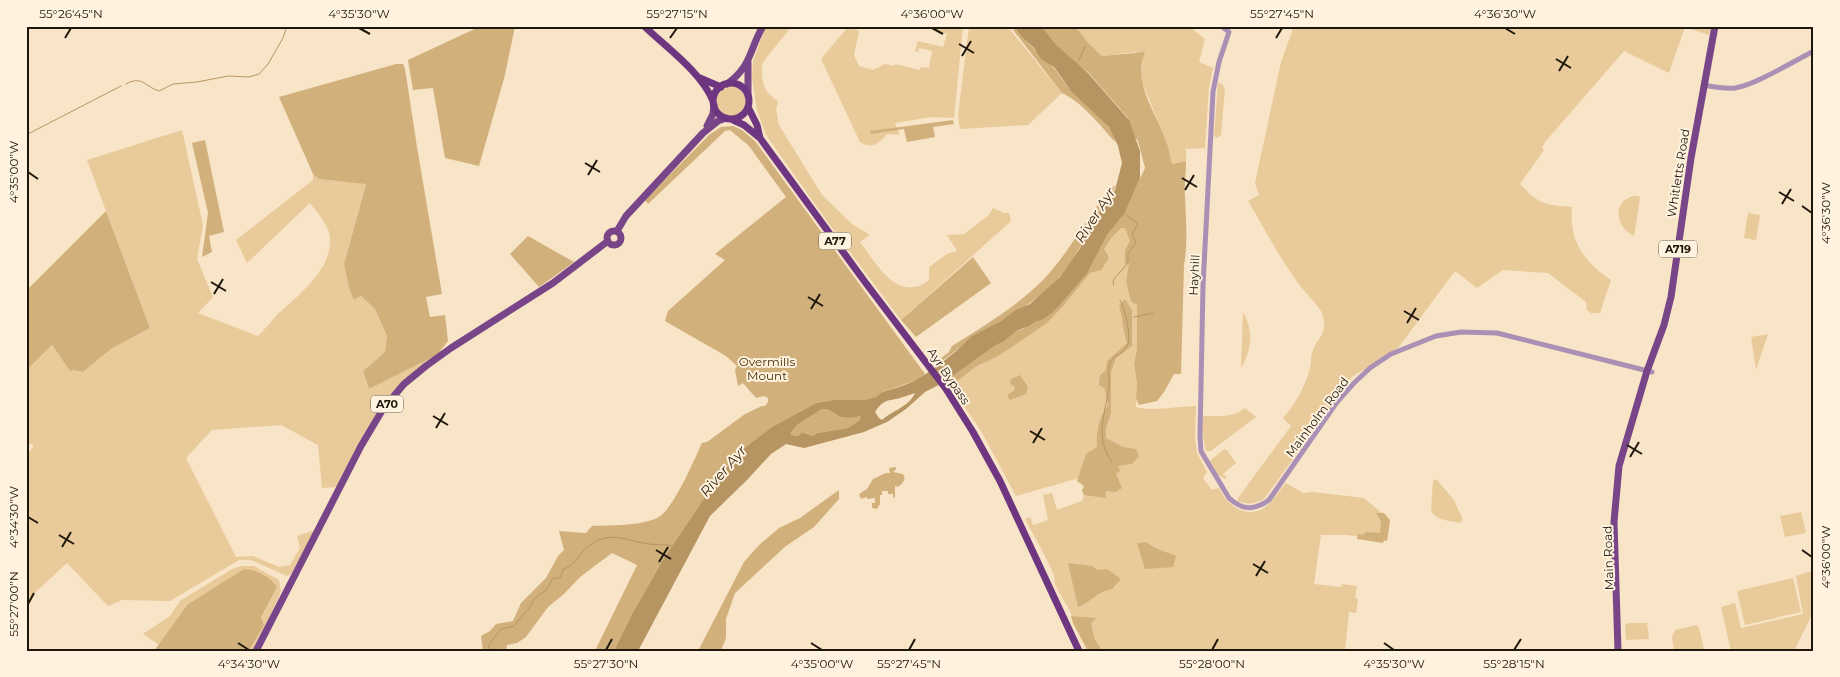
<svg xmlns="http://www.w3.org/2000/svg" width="1840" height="677" font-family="Montserrat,sans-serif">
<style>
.green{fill:#e9ca9a}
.forest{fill:#d1b07c}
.water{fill:#b69562;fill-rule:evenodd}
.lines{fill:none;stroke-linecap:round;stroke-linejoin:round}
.stream{stroke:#b69562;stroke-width:1}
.tertiary{stroke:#ab90b5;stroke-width:5}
.primary{stroke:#774588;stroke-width:7}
.trunk{stroke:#6e3680;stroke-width:7}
.ticks{fill:none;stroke:#1e170c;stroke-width:2}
.labels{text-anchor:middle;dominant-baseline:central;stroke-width:4;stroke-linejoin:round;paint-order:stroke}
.shield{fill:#fff3e0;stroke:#62594c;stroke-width:1}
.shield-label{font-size:11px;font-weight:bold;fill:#1e170c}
.street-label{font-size:12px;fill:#1e170c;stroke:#fff3e0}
.park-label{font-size:12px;fill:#462f03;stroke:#fff3e0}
.water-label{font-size:14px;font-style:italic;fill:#382911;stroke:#fff3e0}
.neatline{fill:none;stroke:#1e170c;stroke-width:2}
.ticks-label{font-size:12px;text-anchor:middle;fill:#1e170c}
</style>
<rect width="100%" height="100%" fill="#f8e4c6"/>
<path class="green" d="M766 26H792L763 62C760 71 762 87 769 94 772 97 775 98 778 102L776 109 779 125 822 195 852 224 870 235 860 242C874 260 892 295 919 286 922 285 926 282 929 280V267L947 254 957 251 947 235 964 234 989 215 993 208 1004 213H1009L1011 221 901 320 832 228 766 135 757 110 752 77 753 61Z
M938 26H963L954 118 932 117 895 123 900 135 887 134C880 143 871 150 860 142L821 59 848 27 859 31 854 55 859 66 873 70 885 64 894 66 895 64 919 70 921 67 929 68 932 51 919 48 918 52 915 51 918 41 943 47 947 34 937 31Z
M969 26H1007L1062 93 1028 125 960 129 958 115Z
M1075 26H1189L1205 39 1199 62 1213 68 1209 87 1205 148 1186 149V161L1172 164 1166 141 1142 82 1141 72 1143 57 1136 52 1102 56 1087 44Z
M1294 26H1711L1709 35 1685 27 1669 73 1624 51 1545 142 1542 148 1544 150 1520 184C1538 204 1545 205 1572 207 1569 241 1583 261 1611 280L1600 313H1591L1587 310 1586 302 1548 273 1503 270 1477 288 1455 271 1398 348 1352 377 1264 499C1254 504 1248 505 1238 501V498L1291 426 1283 418C1295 405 1306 385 1310 368 1311 363 1311 357 1312 353 1317 336 1329 336 1322 313 1319 305 1302 290 1296 280 1278 255 1264 228 1248 201L1259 195 1255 183 1281 62Z
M1218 83 1222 84 1225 89 1221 135 1217 138 1214 136Z
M716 101a15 15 0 1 1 30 0a15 15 0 1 1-30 0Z
M182 130 203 225 197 259 213 297 198 313 258 336C264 330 270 323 276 316 298 295 337 267 329 232 326 222 316 211 310 203L247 263 236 240 313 180V174L319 179 366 183 344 264 355 300 361 296 375 309 387 336 385 352 363 371 369 389 437 355 392 393 364 434 337 487 322 488 318 445 281 425 212 430 186 458 236 557 253 556 279 567 290 565 300 548 297 536 315 530 291 574 287 576 251 560H239L170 601 122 600 108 606 67 563 26 601V456L34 446 26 442V371L52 345 70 371 73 370 83 372 111 349 150 328 87 160Z
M1633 196H1638L1640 198 1634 236C1616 228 1611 203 1633 196Z
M1748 213 1760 215 1756 240 1744 238Z
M1122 216 1138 224 1126 281 1131 302 1137 305V348L1134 364 1137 384 1136 407C1154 412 1178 406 1196 406L1195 437 1197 453 1207 472 1203 478 1212 490 1219 488C1228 507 1249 521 1268 505 1275 499 1279 490 1286 483L1303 493 1313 492 1364 498 1390 520 1387 541 1347 535H1321L1314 584 1341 587 1342 584 1357 586 1355 598 1358 599 1356 613 1349 612 1345 651H1088L1073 623 1071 613 1055 585 1054 575 1046 558 1025 519 1030 517 1033 525 1048 520 1043 495 1052 493 1057 510 1082 501 1084 495 1082 490 1116 474 1120 471 1106 452 1090 475 1016 496 981 431 948 383 1058 308 1088 272 1105 241Z
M1243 312C1254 331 1252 349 1241 368Z
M1768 334 1756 370 1751 337Z
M1245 408 1256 417 1211 451H1206L1202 431 1203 416C1218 416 1233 418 1245 408Z
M1224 449 1227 450 1236 463 1223 474 1227 477 1225 479 1218 475 1210 461Z
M1436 479 1454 500 1463 520 1460 523C1451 521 1434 520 1431 510L1433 481Z
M1801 512 1806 533 1785 537 1780 516Z
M242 566H254L279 580 281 591 263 634 253 651H249L264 625 261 619 277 587 187 605 159 645 143 634 170 616 180 601 232 569Z
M1814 570V611L1794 651H1731L1721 607 1735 603 1741 628 1803 614 1796 576Z
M1793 578 1801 612 1745 625 1737 591Z
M1630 623H1647L1649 639 1626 640 1625 624Z
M1697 625 1699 628 1704 649 1674 651 1672 637 1675 630Z"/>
<path class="forest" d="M481 26H515L505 75 479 166 445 158 433 88 413 90 408 60Z
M1041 26H1075L1089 44 1102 56 1145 52C1132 83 1156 112 1166 141 1169 148 1170 156 1172 164L1186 161C1186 173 1184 185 1185 197 1186 219 1188 243 1184 265L1181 374H1174L1164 392 1157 401 1139 405 1136 399 1137 384 1134 364 1137 348V305L1131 302 1126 281 1129 263 1125 264V250L1130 241 1125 228H1121L1111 238 1104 249 1109 258 1101 270 1090 273 1064 305 1047 323 1000 355 975 367 951 386 946 381 1014 332 1023 329 1036 320H1042L1057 307 1081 279 1107 235 1122 216 1145 168 1138 141 1133 135 1128 118 1088 72 1059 51Z
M1016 28C1025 41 1039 54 1051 65 1058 72 1063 82 1070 89 1083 102 1114 124 1115 142 1100 125 1083 103 1062 93L1013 30Z
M396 64H403L405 69 417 147 442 294 426 297 430 317 445 315 448 341 437 355 369 389 363 371 385 352 387 336 375 309 361 296 354 300 350 291 344 264 366 184 319 179 313 174 279 97Z
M953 120 954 124 933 127 935 137 907 142 904 129 871 134 870 131Z
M733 126 742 130 755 141 925 374 919 379 880 393 878 397 863 400H833L816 403 772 427 744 448 721 473 664 558 632 614 614 651H595L637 565 612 553 580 577 564 594 548 607 526 637 517 643 507 645 506 651H483L481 636 490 631 496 624 513 621 521 603 546 578 558 556 564 550 559 531 586 533 592 526C611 525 640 526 657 518 673 511 694 460 702 443L707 442 745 414 762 406H765L768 402V398L764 396 756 398 743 383 738 386 735 370 737 366 726 356 665 321 668 311 725 260 715 254 786 197 749 146 730 130 725 131 648 204 645 200 709 135 721 127Z
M205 140 224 232 209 236 212 252 202 257 208 213 192 143Z
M1116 186C1110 195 1103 205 1097 215 1087 233 1079 252 1066 269 1044 299 1003 321 970 337L967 342 937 365 936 362 949 352 952 346C984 326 1016 307 1043 280 1070 252 1087 216 1112 187Z
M106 211 150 328 111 349 83 372 73 370 70 371 52 345 26 371V291Z
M528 236 574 262 539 287 510 254Z
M973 257 991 283 916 337 901 320Z
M1125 299 1132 310V346L1116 358 1111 372V413L1106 428V438L1123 447 1136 449 1139 456 1132 464 1118 466 1120 471 1116 474 1122 488 1116 492 1106 491V498L1084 495 1082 490 1084 486 1077 481 1086 454 1097 447C1096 431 1099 418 1108 405L1105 389 1099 385 1100 375 1106 370 1107 361 1127 343C1123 331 1123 318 1119 306Z
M1020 375 1028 387 1026 394 1010 400 1007 395 1014 391 1015 387 1010 384 1011 379Z
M822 409C833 409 833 414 841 417 847 419 856 417 862 415L860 420 848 428 817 433 813 436 801 432 800 435 795 436 790 434 797 425Z
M896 467V469L893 472 903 474C907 480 902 483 898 487L895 486V497L893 498V494H888V491H882V495H880V505H879L877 509 872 508V503H875V498L867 499V497L861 499 859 494 867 489 873 479 886 473H890L889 468Z
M839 490V499L814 527 786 546 735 593 726 619V638L721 650 698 651 744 562 759 545 779 528 800 518Z
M1376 513H1384L1390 520 1387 541 1384 540 1383 543 1357 539 1358 534 1363 535 1366 532 1380 533 1381 522Z
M1146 542 1155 548 1176 556 1173 567 1145 569 1137 543Z
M1068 563 1092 566 1097 570 1107 569 1121 579 1112 589C1099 590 1090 603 1078 607Z
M244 569C255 569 271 577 277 587L261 618 264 625 249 651H154L187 605Z
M1071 616 1097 618 1091 623 1094 638 1102 651H1088L1073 623Z"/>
<path class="water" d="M1014 26H1041L1056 45 1088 73 1129 120 1140 151V178L1124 214 1107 235 1087 273 1065 299 1053 312 1042 320 1036 321 1029 326 1016 331 1004 341 996 345 946 381 925 392 906 409 887 422 864 432 804 448 786 444 771 454 747 480 710 516 638 651H614L632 614 664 558 721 473 744 448 772 427 816 403 833 400H863L877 397 880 393C891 389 903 386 914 381 924 377 965 346 970 337L1001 321 1016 310 1030 304 1060 277 1079 250 1097 215 1115 190 1122 163 1118 146 1109 127 1071 91 1054 67 1041 59 1034 48 1022 37ZM915 393C909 407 893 410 882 420L879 418 875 412C885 397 889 402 903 397 908 396 911 394 915 393ZM822 409C833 409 833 414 841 417 847 419 856 417 861 416L860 420 848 428 817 433 813 436 801 432 800 435 795 436 790 434 797 425Z"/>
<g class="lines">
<path class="stream" d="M1079 60 1085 47
M126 84C142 75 144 86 159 91L173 84 197 82 228 76 249 77 259 74 268 64 283 38 287 26
M26 135 121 86
M1114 285 1113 282 1114 279 1128 263V254L1136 242 1132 234 1138 224 1125 214
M1134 317 1153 313
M1112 463C1094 435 1105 417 1109 386 1110 379 1107 371 1110 363 1113 356 1121 354 1126 348 1133 339 1125 310 1120 300
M491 651 488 646 501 629 514 626 530 607 534 599 547 589 553 578H560L563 569C572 567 578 558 583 551 585 548 589 546 592 544 610 530 630 542 649 544 657 545 665 544 673 546"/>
<path class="tertiary" d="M1221 26 1229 32 1219 62 1213 92 1203 286 1200 436 1201 451 1205 458 1229 498C1242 510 1254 511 1269 500L1337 402 1353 384 1370 368 1391 354 1436 336 1461 332 1497 333 1652 372
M1704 85C1714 87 1725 89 1735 88 1755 85 1794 61 1814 51"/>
<path class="primary" d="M748 62V95
M727 84C752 66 749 50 763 26
M707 126 713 114 714 105
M607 238a7 7 0 1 1 14 0a7 7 0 1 1-14 0Z
M617 231 626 216 703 133 718 121 726 118
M256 651 361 446 383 409 404 384 426 366 451 348 553 283 608 241
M1618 651 1614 522 1619 466 1647 371 1664 325 1671 297 1691 158 1715 26"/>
<path class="trunk" d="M644 26C667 48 701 72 713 101
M700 78 721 87
M713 101a18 18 0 1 1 36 0a18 18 0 1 1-36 0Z
M748 107 757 125 760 138
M733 120 744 125 760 138 865 282 946 389 973 432 1000 481 1079 651"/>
</g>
<path class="ticks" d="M359 28 370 34M932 28 943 34M1505 28 1515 34M65 38 71 28M670 38 677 28M1276 38 1282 28M959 44 974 53M962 56 971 41M1556 59 1571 68M1559 71 1568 56M585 163 600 172M28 172 38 179M588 175 597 160M1182 178 1197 187M1185 190 1194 175M1779 192 1794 201M1782 204 1791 189M1802 206 1812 213M211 282 226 291M214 294 223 279M808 297 823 306M811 309 820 294M1404 311 1419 320M1407 323 1416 308M433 416 448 425M436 428 445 413M1030 431 1045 440M1033 443 1042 428M1627 445 1642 454M1630 457 1639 442M28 517 38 523M59 535 74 544M62 547 71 532M656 550 671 559M1802 550 1812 557M659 562 668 547M1253 564 1268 573M1256 576 1265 561M28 604 34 593M238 643 249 650M811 643 822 650M1384 643 1394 650M606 650 612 639M909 650 915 639M1212 650 1218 639M1514 650 1521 639"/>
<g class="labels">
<g class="shield">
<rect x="819" y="232.5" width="32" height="17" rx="4"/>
<rect x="1659" y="240.5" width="38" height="17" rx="4"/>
<rect x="371" y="395.5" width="32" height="17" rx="4"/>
</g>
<g class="shield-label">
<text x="835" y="241">A77</text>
<text x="1678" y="249">A719</text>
<text x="387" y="404">A70</text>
</g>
<g class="street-label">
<text transform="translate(1678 173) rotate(-81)">Whitletts Road</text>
<text transform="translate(1194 275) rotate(-87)">Hayhill</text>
<text transform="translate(949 376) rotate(56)">Ayr Bypass</text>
<text transform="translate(1317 417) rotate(-53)">Mainholm Road</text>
<text transform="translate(1608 558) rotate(-92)">Main Road</text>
</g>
<g class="park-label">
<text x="767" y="361">Overmills<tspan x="767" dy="14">Mount</tspan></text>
</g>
<g class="water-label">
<text transform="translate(1095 215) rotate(-57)">River Ayr</text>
<text transform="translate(723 471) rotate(-49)">River Ayr</text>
</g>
</g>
<rect width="1840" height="677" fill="none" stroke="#fff3e0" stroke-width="55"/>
<rect x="28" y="28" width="1784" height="622" class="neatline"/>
<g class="ticks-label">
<text x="71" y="18">55°26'45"N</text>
<text x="359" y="18">4°35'30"W</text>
<text x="677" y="18">55°27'15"N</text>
<text x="932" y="18">4°36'00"W</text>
<text x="1282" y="18">55°27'45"N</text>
<text x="1505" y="18">4°36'30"W</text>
<text transform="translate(14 172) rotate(-90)" y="4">4°35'00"W</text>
<text transform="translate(1826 213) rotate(-90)" y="4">4°36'30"W</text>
<text transform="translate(14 517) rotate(-90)" y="4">4°34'30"W</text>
<text transform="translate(1826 557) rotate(-90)" y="4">4°36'00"W</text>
<text transform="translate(14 604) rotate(-90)" y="4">55°27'00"N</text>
<text x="249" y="668">4°34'30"W</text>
<text x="606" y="668">55°27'30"N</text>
<text x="822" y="668">4°35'00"W</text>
<text x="909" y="668">55°27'45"N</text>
<text x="1212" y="668">55°28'00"N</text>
<text x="1394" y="668">4°35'30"W</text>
<text x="1514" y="668">55°28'15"N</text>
</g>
</svg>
